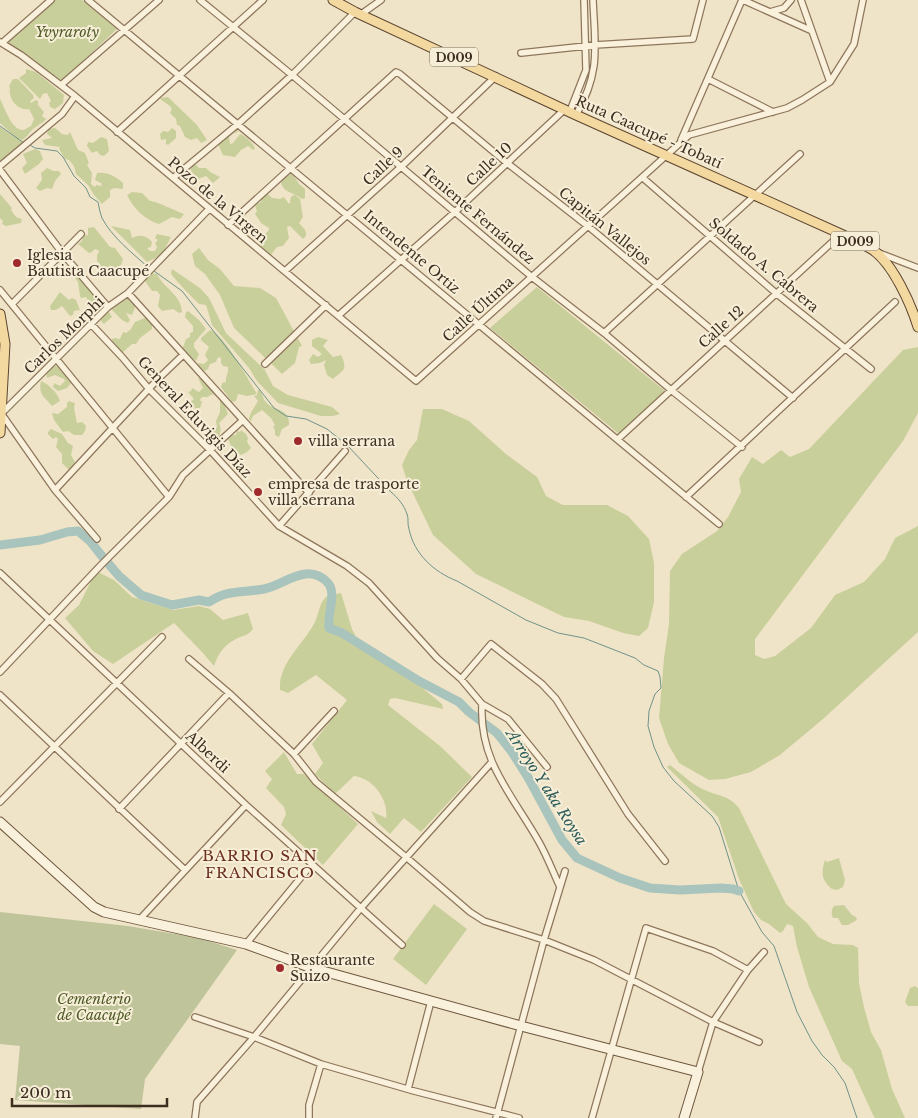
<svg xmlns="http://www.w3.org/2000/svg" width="918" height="1118" font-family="'Libre Baskerville',serif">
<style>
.green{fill:#c9cf9b}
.cemetery{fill:#bfc49a}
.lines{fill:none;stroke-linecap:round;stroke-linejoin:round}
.stream{stroke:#6f938a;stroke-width:1}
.river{stroke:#a9c4bc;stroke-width:9}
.street-casing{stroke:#8d765c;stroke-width:8}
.secondary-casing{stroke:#6f573f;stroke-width:11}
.primary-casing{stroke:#5b4430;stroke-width:11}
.street{stroke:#faf1dc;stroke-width:5.5}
.secondary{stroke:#faf1dc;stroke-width:9}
.primary{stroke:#f3d9a0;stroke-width:9}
.poi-dot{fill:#9e2a2b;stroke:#f7eed8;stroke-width:2}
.labels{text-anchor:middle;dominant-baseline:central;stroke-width:4;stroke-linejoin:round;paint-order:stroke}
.shield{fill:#f7eed8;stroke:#756857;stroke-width:1}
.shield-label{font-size:12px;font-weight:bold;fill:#3d2e20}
.park-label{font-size:14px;font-style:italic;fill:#4d5a26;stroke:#f7eed8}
.street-label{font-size:14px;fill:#3d2e20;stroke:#f7eed8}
.poi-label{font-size:14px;fill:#3d2e20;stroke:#f7eed8;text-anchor:start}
.water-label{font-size:15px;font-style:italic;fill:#2f5d5a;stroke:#f7eed8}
.neighbourhood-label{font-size:15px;letter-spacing:1px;fill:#6b2e1e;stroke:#f7eed8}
</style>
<rect width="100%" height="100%" fill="#f0e4c8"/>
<path class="green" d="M55 0H82L117 29 62 81 7 43Z
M26 69 36 72 64 95 63 103 55 109 50 107 49 103 51 101 47 93 43 94 40 99 19 78 26 73Z
M13 79H18L33 95 34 98 30 101 31 103 36 100 38 101V105L44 112 42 116 46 119C42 124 37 125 32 130 28 134 27 137 22 140L18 139 21 141 30 140 0 166V127L16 138 0 123V99C4 106 12 132 24 130 26 129 28 127 31 126L34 119 29 109C18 111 8 99 10 88L9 86Z
M168 97 197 125 207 140 201 143 197 138 191 140 185 137 180 126 177 125 176 119 170 113 172 109C169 103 163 103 160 98Z
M55 128 62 134 68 135 70 132 78 150 85 153 89 163 87 165 92 173 91 184 95 187 96 185 102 186 101 183 95 180 97 173C108 172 115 176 123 183V189L115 188 110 190V197L102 204 94 195 88 185 76 174 74 166 69 160 65 159 59 149 60 147 45 145 42 140 52 138 47 134 48 129Z
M172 128 176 131V138L168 145 166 144V139L161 140 160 134 163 131 168 132Z
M237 129 238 132 234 133 229 137 230 144 233 143 240 134C245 136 254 143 255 149L253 150 248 146 241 150 235 157 223 155 218 144Z
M101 137 107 139 109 151 104 156 100 155 97 151 92 153 87 146 88 142 93 143Z
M35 149 40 151 43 159 39 164 25 174 22 168 27 163 23 154Z
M195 164 199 168H206L210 172 220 177 219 178 213 183 206 176 198 179 191 171V167Z
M47 168 53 171H59L61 174 55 181 52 189 47 188 40 191 36 188 42 180 41 173Z
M291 174H293L299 184 305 189V198L302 199C294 192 281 193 281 180Z
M132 192 142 193 150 201C156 201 176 211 184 214L180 219 172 217 159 224C145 220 133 208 127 195Z
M267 193 272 198 280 199 284 197 289 204C292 201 288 196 295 195L300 199 303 217 299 223C303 228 307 230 306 236L303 239 290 226 287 227 289 238 283 246 277 247 271 255 262 249 258 242 269 230V228L261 223 255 214 257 211 255 205 261 202 263 196Z
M0 194 12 208 11 210 16 217 22 219 21 223 6 226 2 224 3 221 0 218Z
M111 226 130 230 132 238C140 234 146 235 152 242L151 247 147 248 150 251H155L157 247 155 243 158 240 155 238 157 234 171 237 162 255 147 262Z
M94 227 110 247 115 248 123 259 121 265 115 268V272L108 275 106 272H101L99 263 97 261V255L99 252 98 250 95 249 92 252 89 253 78 244 82 241 83 236 88 235V228Z
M199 248 208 260 220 269 234 286 260 288 276 298 302 346 299 347 295 363 282 374 234 328 220 295 205 274 195 266 192 254Z
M172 269 200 288 209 298 226 333 265 370 273 386 288 395 332 407 340 414 333 416H321L278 403 257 381 249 368 212 325 206 305 199 304C190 295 179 284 171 274Z
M151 273 157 274C164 289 181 294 182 312L179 313 173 309 162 311 158 306 160 295 157 291H152L143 278 145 276 147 278Z
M77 274 104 307 106 313 109 312 112 317 104 324 101 321C103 308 91 306 86 297L81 298 80 296 78 282 75 278Z
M537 287 665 391 619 434 490 328Z
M60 292 69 300 72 298 76 300 80 310 74 311 73 315 70 316 62 306 56 310H51L50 306Z
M129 296 136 305 132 315 126 313 130 320 128 323 122 320 111 309 112 306Z
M188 311 199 320 206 329 194 343V347L199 354 196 361 182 350 186 339 190 337V333L193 332V326L185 317 186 312Z
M147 317 152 324V329L140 338 136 344H132L123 352H118L115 346H117L112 342V339L115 338 120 339 123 332 126 333 131 329 135 322Z
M210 330C223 332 249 381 257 394L247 396 238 394 236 401 232 402 221 387 222 383 226 382C225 376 229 373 228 367L223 366 221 363V358L219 357 217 359 216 362 210 364 208 369 205 371 199 367 198 363 204 364 208 360 205 355 209 347 201 340V338Z
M318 337 328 340 323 346 333 357 341 355C348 369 344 370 333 379L327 375 324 365 326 360 320 363 311 364 309 360 313 354 318 357 322 354 312 346V340Z
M918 347V413L903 441 755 639V655L764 659 775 656 811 628 835 595 864 582 885 559 895 538 918 526V632L823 719 780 755 751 772 725 779 709 780 679 763 668 744 659 718 664 658 669 624 670 571 682 554 717 531 728 517 741 492 739 479 752 457 763 464 781 450 790 457 809 449 903 350Z
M53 366H56L64 372 72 382 67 388 58 391 53 387 54 383 60 386 65 381 64 379 55 375 47 378 46 373Z
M198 378 202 379 215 391 216 396 213 394 207 397H202L200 400 202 402 200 408H197L199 412 194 416 193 414 195 409 194 407 190 406 187 404 194 399 188 392 191 391 192 388 199 392 203 388Z
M41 381C47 383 59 394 60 401L52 406C44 397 38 394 41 381Z
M258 390H260C263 396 263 400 268 404 276 411 290 409 289 425L282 429 279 437 275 435V430L273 427 275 425 271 418 262 410 253 416 251 421 249 420C249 414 255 407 258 401L254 396 257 395Z
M220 400 223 401 228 414 219 423C223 432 219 439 211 444L207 442 208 437 217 427 216 421 220 412Z
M69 401 75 403 74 408 77 423 82 422 86 426 85 431 82 435H74L68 431 63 432 54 420 52 413 58 414 67 407V403Z
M423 409H442L469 421 506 454 537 477 546 496 563 505H607L628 516 649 539 654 563V602L648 628 639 636 623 633 589 621 564 617 476 574 433 535 407 481 402 465 409 450 417 440Z
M51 429 62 434 68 443 73 446 71 455 76 464 69 470 62 463V454L56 447 58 439 56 437 53 439 48 434V432Z
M241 430 246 434 248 438 247 442 251 448 247 452 241 455 233 450 228 439 230 435H236L237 431 240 432Z
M96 571 114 580 132 597 173 610 199 606 210 609 223 620 248 613 253 629C248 636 243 635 236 639 224 645 218 654 214 666L202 652 174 623 113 664 93 651 65 618 79 605Z
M341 593 352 629 357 639 370 653 409 677 442 704 443 709 395 698 390 699 388 705 440 746 472 777 421 832 404 818 390 834 377 822 371 811 386 818C389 800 373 778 354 776L335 794 315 774 323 763 312 744 347 700 316 675 288 693 280 690C278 663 304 644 315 622 319 613 319 604 326 597 330 594 336 594 341 593Z
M284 752 297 774H304L358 824 323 865 281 825 286 814 284 807 266 788 272 779 265 771Z
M670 765C682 774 693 786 707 791 721 797 728 795 739 808L786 904 807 923 818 937 833 944 853 945 858 948 859 983 864 1007 871 1032 881 1050 892 1089 905 1118H875L873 1115 852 1069 842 1061 809 987 797 947 793 926 787 924 783 931 780 933 769 924 761 920 754 912 739 879 718 817 667 767Z
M839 858 845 880 843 887 837 890 832 889C821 880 821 873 825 860L827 862Z
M434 904 467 929 426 985 393 959Z
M844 905 852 915 856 917 857 920 848 925H842L838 918H833C831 914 831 910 834 906Z
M915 986 918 988V1006H908L905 1002 910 988Z"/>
<path class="cemetery" d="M0 912 128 926 199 938 237 950 145 1079 141 1109 15 1100 20 1046 0 1044Z"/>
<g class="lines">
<path class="stream" d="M0 126 24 143
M28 144 35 148 57 151 63 157 74 176 86 188 90 197 98 202C99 207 100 213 102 218 111 236 133 254 148 267
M154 271 182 291 274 408 286 416 306 419 327 429 347 445 391 492C398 498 404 505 407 514 409 518 407 524 409 529 414 554 434 572 457 581L526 620 558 633 584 638 635 658 644 665 658 671 660 677 661 688 655 694 649 711 648 726 654 747 663 767 674 781 712 816 719 827 739 891 762 932 774 946 797 1012 812 1041 822 1055 834 1067 845 1083 857 1118"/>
<path class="river" d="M0 545 40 540 67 532 78 531 90 541 101 555 119 576 141 595 172 605 199 600 209 602C228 589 242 593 264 589 284 585 308 561 328 583 337 593 327 614 329 628L342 633 419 681 459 702 469 712 497 733 512 752 529 779 562 840 577 858 620 878 650 888 680 890 721 888 733 889 739 891"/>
<g class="street-casing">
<path id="street" d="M88 0 719 524
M200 0 292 75 532 277 604 333 671 390 742 447
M743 0 810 30
M801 0 830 82
M770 12 784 8 791 0
M360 15 381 0
M0 42 21 55 75 96 416 381 689 135 787 108 802 100 830 82 854 44 863 0
M2 43 51 0
M521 53 595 45 693 39 703 0
M708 79 773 112
M61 85 159 0
M570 111 586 70 584 0
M576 115C601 72 595 47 593 0
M117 132 263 0
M681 140 742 0
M0 166 62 114 75 96
M0 170 63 254 108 307
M173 178 238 124 292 75 355 12
M643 178 777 294 871 369
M228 225 396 72 400 74 507 163 589 227 793 398
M879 253 918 268
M285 271 402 166 496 76
M0 290 169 497
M128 293 309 493
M12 304 81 234
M339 315 456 211 565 109
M91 324 122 357 149 389 210 450 279 526 347 566 369 583 437 658 461 679 482 704 508 719 547 767
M604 333 800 154
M265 364 326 305
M1 413 55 490 97 539
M1 414 108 307 128 293 209 209
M618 439 841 234
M55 490 158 379 183 355
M686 497 895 302
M279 526 345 451
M0 573 246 805 402 945
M189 659 229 693 294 754 316 782 406 857 470 912 484 921 544 940 594 960 713 1022 759 1042
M0 672 101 565 169 497 183 475 243 420
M461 679 491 644 542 684 556 699 628 814 665 861
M0 695 185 870
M482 704C479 762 512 794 539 842 547 856 553 872 560 887
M294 754 334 711
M0 802 162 637
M119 809 229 693
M140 919 246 805
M246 944 312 864
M195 1017 254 1037 321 1064 414 1091 519 1118
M698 1072 713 1022 748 970 764 952
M408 1089 431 1001
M195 1118 197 1102 254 1037 360 909 491 763
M309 1118V1105L321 1064
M496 1118 544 940 565 871
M592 1118 646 928 713 951 748 970"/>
</g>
<g class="secondary-casing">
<path id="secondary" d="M0 822 94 907 104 912 246 944 312 968 521 1026 698 1072 684 1118"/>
</g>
<g class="primary-casing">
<path id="primary" d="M333 0 355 12 576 115 841 234C852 239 863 244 873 250 893 264 911 304 918 327
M0 314 5 344 0 433"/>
</g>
<use href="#street" class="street"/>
<use href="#secondary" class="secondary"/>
<use href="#primary" class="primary"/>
</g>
<g class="poi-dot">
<circle cx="17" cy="263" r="5"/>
<circle cx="298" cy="441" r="5"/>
<circle cx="258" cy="492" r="5"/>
<circle cx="280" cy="968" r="5"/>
</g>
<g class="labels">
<g class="shield">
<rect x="430" y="47.5" width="48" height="19" rx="4"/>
<rect x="831" y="231.5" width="48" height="19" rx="4"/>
</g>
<g class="shield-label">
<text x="454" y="57">D009</text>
<text x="855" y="241">D009</text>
</g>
<g class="park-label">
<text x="67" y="32">Yvyraroty</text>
<text x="94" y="999">Cementerio<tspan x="94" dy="16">de Caacupé</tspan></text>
</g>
<g class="street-label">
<text transform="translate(649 132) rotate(24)">Ruta Caacupé - Tobatí</text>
<text transform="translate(489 164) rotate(-43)">Calle 10</text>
<text transform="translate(383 166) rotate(-43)">Calle 9</text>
<text transform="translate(218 200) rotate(40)">Pozo de la Virgen</text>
<text transform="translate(478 215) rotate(40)">Teniente Fernández</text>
<text transform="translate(605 226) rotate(39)">Capitán Vallejos</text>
<text transform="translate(412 252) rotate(40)">Intendente Ortiz</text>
<text transform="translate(764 265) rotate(40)">Soldado A. Cabrera</text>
<text transform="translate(478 309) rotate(-42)">Calle Última</text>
<text transform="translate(721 327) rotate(-42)">Calle 12</text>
<text transform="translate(64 335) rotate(-44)">Carlos Morphi</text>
<text transform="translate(195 417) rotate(47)">General Eduvigis Díaz</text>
<text transform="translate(208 752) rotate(43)">Alberdi</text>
</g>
<g class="poi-label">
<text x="27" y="255">Iglesia<tspan x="27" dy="16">Bautista Caacupé</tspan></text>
<text x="308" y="441">villa serrana</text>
<text x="268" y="484">empresa de trasporte<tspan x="268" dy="16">villa serrana</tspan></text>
<text x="290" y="960">Restaurante<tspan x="290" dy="16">Suizo</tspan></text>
</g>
<g class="water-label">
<text transform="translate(547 787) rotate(57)">Arroyo Y aka Roysa</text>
</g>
<g class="neighbourhood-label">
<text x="260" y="855">BARRIO SAN<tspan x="260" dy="17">FRANCISCO</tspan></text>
</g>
</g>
<path d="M12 1098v8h155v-8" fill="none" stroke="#3d2e20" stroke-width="2.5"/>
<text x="20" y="1098" font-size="15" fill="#3d2e20" stroke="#f7eed8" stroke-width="4" paint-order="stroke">200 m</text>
</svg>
